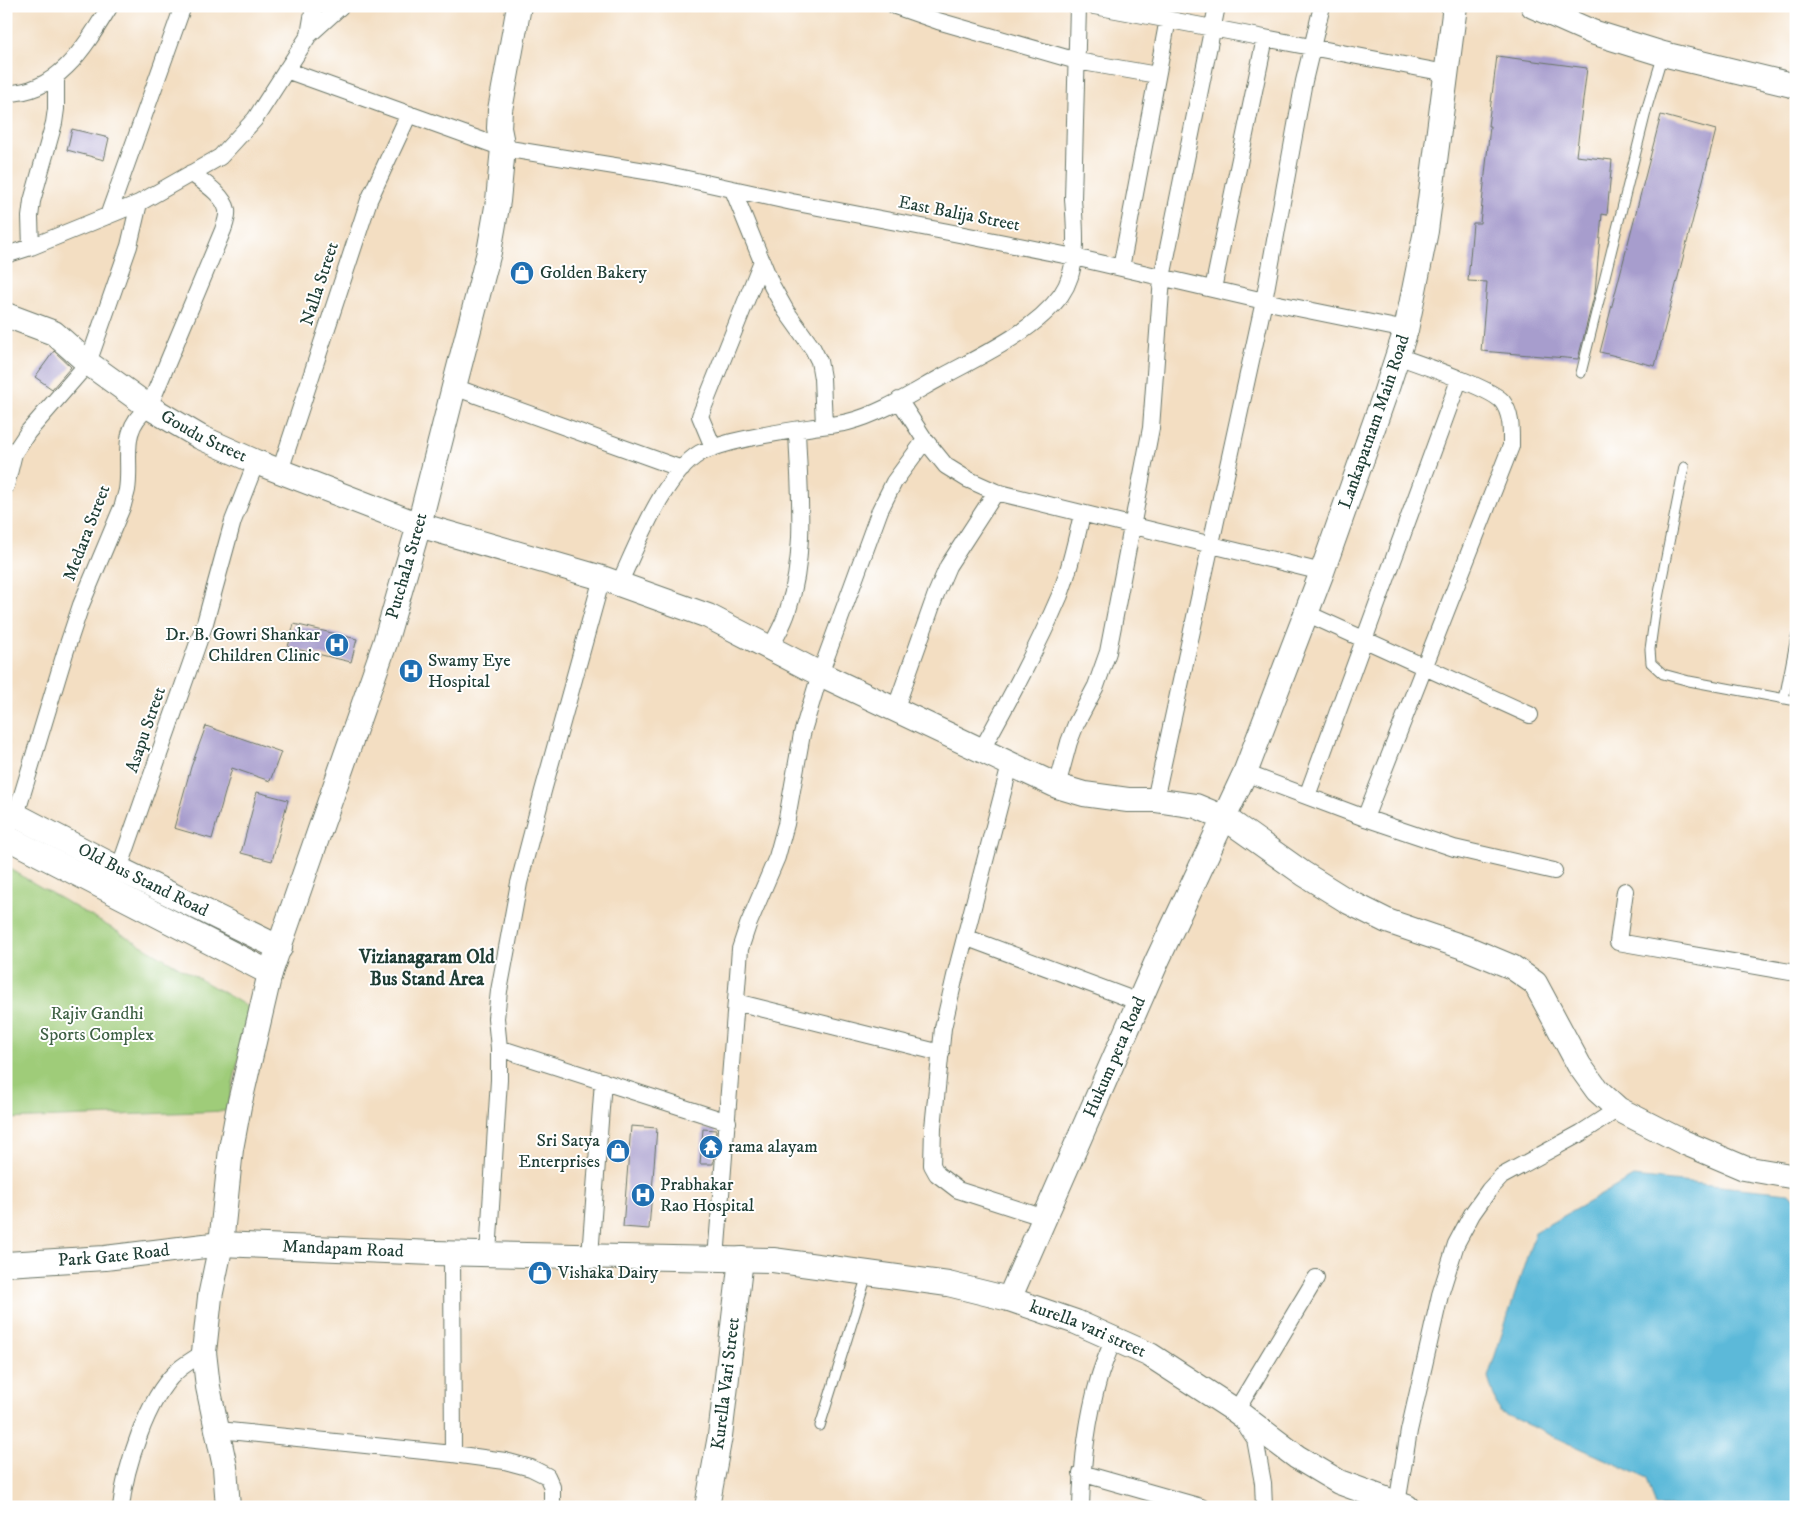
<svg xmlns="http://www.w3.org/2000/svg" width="1802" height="1513" font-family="'IM FELL DW Pica',serif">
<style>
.green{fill:#9fcc79;stroke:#5f8456}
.water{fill:#5bb9d9;stroke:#3d7b86}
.building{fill:#a79dcd}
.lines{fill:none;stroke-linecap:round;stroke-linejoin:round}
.lane-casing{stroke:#697566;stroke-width:11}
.street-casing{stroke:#697566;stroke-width:18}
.secondary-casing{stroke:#697566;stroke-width:26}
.lane{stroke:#fff;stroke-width:9}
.street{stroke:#fff;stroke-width:16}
.secondary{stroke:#fff;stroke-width:24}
.labels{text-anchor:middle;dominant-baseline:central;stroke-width:4;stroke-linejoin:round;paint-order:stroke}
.street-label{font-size:18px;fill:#1f3d34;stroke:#fff}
.poi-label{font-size:18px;fill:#1f3d34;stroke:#fff;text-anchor:start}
.park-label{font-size:18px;fill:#3f6145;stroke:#fff}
.neighbourhood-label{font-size:19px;font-weight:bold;fill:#1f3d34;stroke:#fff}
</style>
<rect width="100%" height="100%" fill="#fff"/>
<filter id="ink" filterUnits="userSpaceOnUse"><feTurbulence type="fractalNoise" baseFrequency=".02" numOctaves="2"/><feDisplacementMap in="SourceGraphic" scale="10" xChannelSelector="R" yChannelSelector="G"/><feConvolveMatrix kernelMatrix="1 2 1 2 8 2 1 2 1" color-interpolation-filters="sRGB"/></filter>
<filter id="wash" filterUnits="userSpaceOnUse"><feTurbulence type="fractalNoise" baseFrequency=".0096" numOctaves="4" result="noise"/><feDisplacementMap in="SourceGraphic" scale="20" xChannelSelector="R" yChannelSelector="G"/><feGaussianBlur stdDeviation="1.12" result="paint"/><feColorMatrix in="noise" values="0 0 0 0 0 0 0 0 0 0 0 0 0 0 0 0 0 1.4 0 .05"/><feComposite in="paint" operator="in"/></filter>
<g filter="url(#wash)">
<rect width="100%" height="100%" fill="#f3dec2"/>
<path class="green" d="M6 867 250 1008 227 1111 6 1119Z"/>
<path class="water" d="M1633 1177 1789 1193 1796 1201V1507H1656L1647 1478 1499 1412 1488 1377 1535 1232Z"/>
<g id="blocks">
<path class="building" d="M1497 56 1587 68 1576 156 1612 160 1607 215 1602 214 1595 292 1578 359 1481 351 1487 282 1468 281 1473 223H1480L1490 126H1488Z
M1661 115 1716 130 1655 366 1600 352Z
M72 129 109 138 104 160 67 150Z
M54 351 71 367 52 389 35 377Z
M294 624 357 639 351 662 288 647Z
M206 726 281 752 270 781 232 768 212 839 174 828 191 767Z
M257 792 288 800 272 861 241 853Z
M631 1126 657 1128 649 1229 623 1227Z
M703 1129 716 1130 713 1164H700Z"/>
</g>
</g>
<g filter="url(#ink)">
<use href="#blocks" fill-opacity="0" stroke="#697566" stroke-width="1"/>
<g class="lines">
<g class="lane-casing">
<path id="lane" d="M1581 373 1648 104 1663 54
M1684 467 1655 613 1650 649 1651 663 1663 674 1689 681 1796 701
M1784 699 1796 637
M820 1426 867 1275"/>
</g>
<g class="street-casing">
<path id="street" d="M895 6 938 21 1077 61 1157 75
M1094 6C1212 27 1329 51 1446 73
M309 35 314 6
M286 70 503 148 664 174 792 202 964 235 1074 257 1264 301 1406 330
M6 93C58 94 86 45 110 6
M733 190 772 286 786 311 813 349 819 361 822 378 824 425
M108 216 183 6
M31 247 30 217 32 201 54 123 56 109V78
M6 255 31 247 139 203 220 157 255 119 309 35 341 6
M1121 268 1168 19
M1213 289 1265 38
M454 387 682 469
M899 400 925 440 946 466 967 479 996 492 1322 572
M713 447 700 416 762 261
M280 471 369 200 409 114
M6 486 14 453 28 432 88 363 129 246 139 203
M619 584C637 546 663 475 700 453 710 448 721 445 732 442 759 435 787 431 814 427 825 425 837 425 848 422 880 414 911 394 940 378 980 356 1034 332 1061 295 1080 268 1075 229 1073 199L1078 6
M1306 613 1530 715
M770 649C776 636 784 624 788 610 807 552 799 490 797 430
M895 710 936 594 948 566 996 492
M981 751C1009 700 1037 649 1060 595 1070 569 1076 541 1082 514
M1010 765 955 976 943 1028 933 1128 932 1165 937 1174 958 1190 1045 1218
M1245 773 1365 818 1454 848 1554 871
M1057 786 1069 742 1076 724 1096 686 1108 652 1151 428 1162 278 1217 6
M1307 796 1459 380
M1155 800 1264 301 1304 81 1322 6
M16 815 65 653 81 605 123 505C124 500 126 495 127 490 132 459 118 430 149 407L223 230C225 224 228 217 227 210 224 195 203 182 191 173
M1365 818 1511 446C1511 431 1512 414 1502 401 1489 387 1419 364 1397 356
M119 869 205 623 233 521 256 462
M1625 891 1618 942 1796 973
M965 937 1139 1002
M736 1002 941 1053
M499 1048 728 1122
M452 1253 453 1454
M488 1254 499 1080V1048L496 1018 499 991 519 883 543 791 602 578
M590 1256 603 1081
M716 1259 740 949 748 925 777 857 786 824 802 734 820 674 880 510 894 482 925 440
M219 1430 453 1454 505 1461 531 1468 547 1476 552 1487V1507
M1081 1473 1201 1507
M1397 1504 1409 1431 1440 1295 1456 1244 1472 1214 1489 1190 1502 1176 1581 1133 1618 1109
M121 1507C125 1468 147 1399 176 1372 184 1364 195 1359 204 1352
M1081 1507C1082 1463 1087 1420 1099 1378 1103 1364 1109 1351 1114 1338
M1264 1507 1263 1483 1255 1439 1236 1411 1316 1278"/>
</g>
<g class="secondary-casing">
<g id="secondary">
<path d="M1533 6 1592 32 1663 54 1796 86"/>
<path id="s1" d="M6 315 54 333 88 363 149 407 200 437 256 462 419 525 602 578 708 616 820 674 1057 786 1084 794 1128 800H1155L1196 806 1225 818 1304 874 1349 902 1387 921 1469 949 1512 967 1535 983 1579 1065 1597 1090 1618 1109 1683 1142 1744 1168 1796 1177"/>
<path id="s2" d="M6 810 119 869 280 948"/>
<path d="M6 837 270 973"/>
<path id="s3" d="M6 1264 105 1258 221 1244 433 1253 773 1260 948 1284 1009 1299 1076 1322 1150 1355 1236 1411 1297 1457 1339 1482 1407 1507"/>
<path id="s4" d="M1009 1299 1157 961 1245 773 1322 572 1385 394 1406 330 1426 231 1455 6"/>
<path id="s5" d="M228 1507 225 1467 208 1387 204 1352 210 1297 221 1244 231 1149 239 1106 270 973 385 643 419 525 454 387 489 252 498 201 503 148 499 128 500 110 519 6"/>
<path id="s6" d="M707 1507 720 1436 741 1259"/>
</g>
</g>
<use href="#lane" class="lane"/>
<use href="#street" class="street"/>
<use href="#secondary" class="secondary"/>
</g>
</g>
<defs>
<g id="shop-disc" transform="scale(1.25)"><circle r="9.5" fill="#1f6fb2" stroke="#fff"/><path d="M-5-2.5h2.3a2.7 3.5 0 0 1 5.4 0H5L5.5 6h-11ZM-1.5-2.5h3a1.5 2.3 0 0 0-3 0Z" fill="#fff"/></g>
<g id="hospital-disc" transform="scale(1.25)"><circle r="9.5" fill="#1f6fb2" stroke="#fff"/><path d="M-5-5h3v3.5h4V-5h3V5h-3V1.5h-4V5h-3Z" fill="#fff"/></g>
<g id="temple-disc" transform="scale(1.25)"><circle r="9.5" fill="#1f6fb2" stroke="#fff"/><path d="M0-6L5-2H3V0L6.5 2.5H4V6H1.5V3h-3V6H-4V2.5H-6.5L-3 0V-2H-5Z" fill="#fff"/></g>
</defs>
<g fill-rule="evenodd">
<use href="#shop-disc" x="522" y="273"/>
<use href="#hospital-disc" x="337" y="645"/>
<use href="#hospital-disc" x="411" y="671"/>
<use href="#temple-disc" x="711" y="1147"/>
<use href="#shop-disc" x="618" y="1151"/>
<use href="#hospital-disc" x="643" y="1195"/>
<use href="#shop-disc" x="540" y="1273"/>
</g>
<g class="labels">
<g class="street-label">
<text transform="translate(959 214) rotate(11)">East Balija Street</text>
<text transform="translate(320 284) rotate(-72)">Nalla Street</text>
<text stroke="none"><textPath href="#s4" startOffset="951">Lankapatnam Main Road</textPath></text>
<text stroke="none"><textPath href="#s1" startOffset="234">Goudu Street</textPath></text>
<text transform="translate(87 533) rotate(-69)">Medara Street</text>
<text stroke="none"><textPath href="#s5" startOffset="972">Putchala Street</textPath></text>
<text transform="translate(146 730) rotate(-71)">Asapu Street</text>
<text stroke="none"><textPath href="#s2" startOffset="154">Old Bus Stand Road</textPath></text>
<text stroke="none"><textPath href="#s4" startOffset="264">Hukum peta Road</textPath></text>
<text stroke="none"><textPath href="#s3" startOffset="338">Mandapam Road</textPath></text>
<text stroke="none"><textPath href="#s3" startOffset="108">Park Gate Road</textPath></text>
<text stroke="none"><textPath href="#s3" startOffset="1092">kurella vari street</textPath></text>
<text stroke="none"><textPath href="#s6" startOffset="125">Kurella Vari Street</textPath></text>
</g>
<g class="poi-label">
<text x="540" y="273">Golden Bakery</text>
<text x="320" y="635" text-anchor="end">Dr. B. Gowri Shankar<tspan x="320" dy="21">Children Clinic</tspan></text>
<text x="428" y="661">Swamy Eye<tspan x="428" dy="21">Hospital</tspan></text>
<text x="600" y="1141" text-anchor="end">Sri Satya<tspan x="600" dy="21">Enterprises</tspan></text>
<text x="728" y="1147">rama alayam</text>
<text x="660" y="1185">Prabhakar<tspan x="660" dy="21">Rao Hospital</tspan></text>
<text x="558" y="1273">Vishaka Dairy</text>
</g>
<g class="park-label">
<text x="97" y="1014">Rajiv Gandhi<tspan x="97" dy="21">Sports Complex</tspan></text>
</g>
<g class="neighbourhood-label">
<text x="427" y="957">Vizianagaram Old<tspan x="427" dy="22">Bus Stand Area</tspan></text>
</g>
</g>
<rect width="1802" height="1513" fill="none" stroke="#fff" stroke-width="25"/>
</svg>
